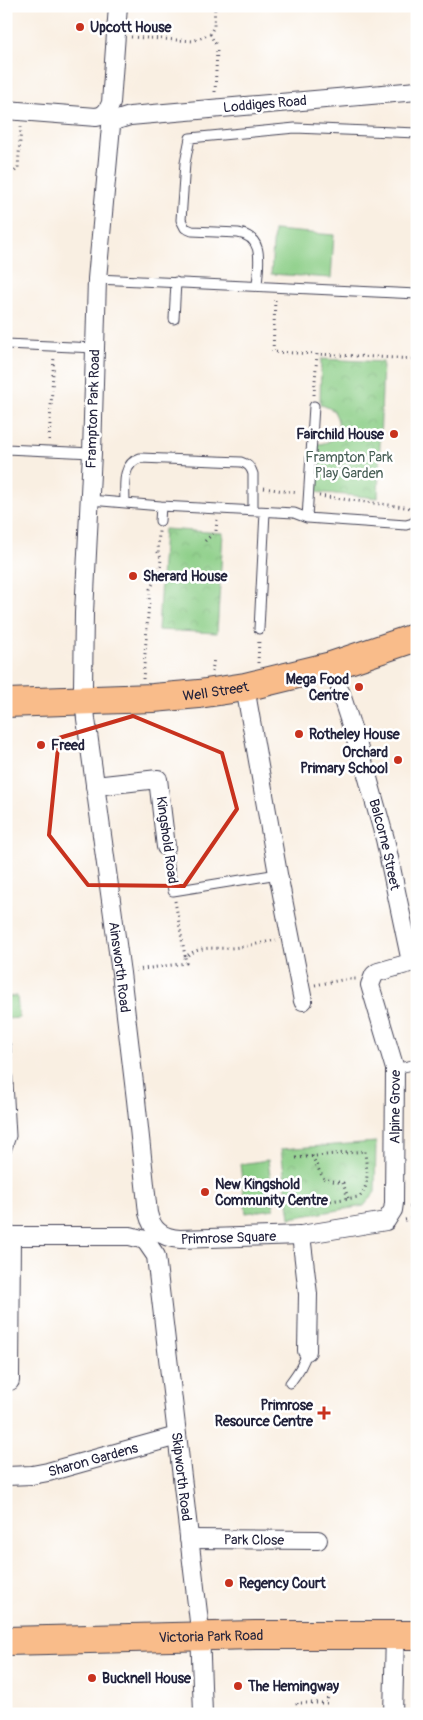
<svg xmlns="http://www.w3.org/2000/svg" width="423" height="1720" font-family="Pangolin,sans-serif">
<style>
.park{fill:url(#park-crowns);stroke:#567860}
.garden{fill:#8bce86;stroke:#567860}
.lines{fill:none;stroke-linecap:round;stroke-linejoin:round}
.lane-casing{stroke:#424154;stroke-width:11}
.street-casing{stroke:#424154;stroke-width:20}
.primary-casing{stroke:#424154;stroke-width:30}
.path{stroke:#424154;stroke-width:3;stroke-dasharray:1 4;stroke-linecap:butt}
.lane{stroke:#fff;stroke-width:9}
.street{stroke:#fff;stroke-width:18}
.primary{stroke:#f9bc8a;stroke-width:28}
.marked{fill:none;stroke:#c8321e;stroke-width:4;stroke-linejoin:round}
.poi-dot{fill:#c8321e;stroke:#fff;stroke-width:2}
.labels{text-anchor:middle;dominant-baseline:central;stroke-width:5;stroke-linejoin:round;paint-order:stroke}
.poi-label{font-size:14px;font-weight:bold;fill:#22223b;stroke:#fff;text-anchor:start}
.street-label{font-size:14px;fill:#22223b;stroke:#fff}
.park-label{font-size:14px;fill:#475e55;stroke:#fff}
</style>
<defs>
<pattern id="park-crowns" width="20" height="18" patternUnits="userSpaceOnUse" patternTransform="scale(1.25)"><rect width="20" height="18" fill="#8bce86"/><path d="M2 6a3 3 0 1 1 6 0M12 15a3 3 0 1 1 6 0" fill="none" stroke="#78b175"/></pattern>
</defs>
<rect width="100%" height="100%" fill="#fff"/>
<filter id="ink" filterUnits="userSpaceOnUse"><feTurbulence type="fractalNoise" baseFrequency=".02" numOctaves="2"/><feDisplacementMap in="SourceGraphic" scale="10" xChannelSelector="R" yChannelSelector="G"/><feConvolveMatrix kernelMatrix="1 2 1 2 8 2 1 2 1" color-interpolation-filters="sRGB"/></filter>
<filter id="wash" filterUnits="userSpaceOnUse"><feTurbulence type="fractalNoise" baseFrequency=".0096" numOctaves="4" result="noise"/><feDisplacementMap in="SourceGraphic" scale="20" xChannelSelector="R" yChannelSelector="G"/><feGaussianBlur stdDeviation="1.12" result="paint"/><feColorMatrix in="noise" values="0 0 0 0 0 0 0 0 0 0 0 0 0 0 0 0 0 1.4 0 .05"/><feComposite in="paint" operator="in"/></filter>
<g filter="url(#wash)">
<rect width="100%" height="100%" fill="#f9efe2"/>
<path class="park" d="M321 359 383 362 378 498 314 492 317 444C338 443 344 427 333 410L320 404Z
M164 529 223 533 217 633 158 630Z
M17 996 19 1018 6 1019V997Z
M376 1142 375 1192 364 1206 290 1218 281 1149Z"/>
<path class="garden" d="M274 230 334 235 331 278 271 274Z
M268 1160 274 1209 246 1213 240 1164Z"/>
</g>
<g filter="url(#ink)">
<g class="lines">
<g class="lane-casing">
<path id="lane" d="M97 279 417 294
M257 286C258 266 266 237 238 233L192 231 185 228 181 220 185 163 190 138 295 128 417 133
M174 319 176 282
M6 344 95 348
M6 449 92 453
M90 500 161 506 294 513 307 518 406 525 413 523 417 519
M125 503C125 487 121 464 140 458L241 462C248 464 251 467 253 474V510
M307 518 314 406
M160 521 161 506
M259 629 265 512
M166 847 173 891 278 874
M6 1046 11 1136 6 1151
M395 1069 417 1064
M290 1383C298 1372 304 1364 307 1351"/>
</g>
<g class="street-casing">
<g id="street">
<path id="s1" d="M417 91 130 116 114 121 111 126 97 279 92 453 84 613 83 686 86 719 121 973 136 1100 148 1213C152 1230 162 1238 180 1239L301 1235 386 1221 393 1210 394 1203 395 1069 370 985 374 975 378 972 417 961"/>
<path d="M6 110 96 117C104 116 108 111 111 103L118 6"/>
<path d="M245 687 278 874 303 1001"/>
<path id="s2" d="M340 691 366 771 385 839 411 962"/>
<path d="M95 786 158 779 166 847"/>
<path d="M301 1235 308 1294 307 1351"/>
<path id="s3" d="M6 1236H130L145 1240 156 1256 200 1630 203 1714"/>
<path d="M10 1381 11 1236"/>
<path id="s4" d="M6 1476 32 1475 48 1472 177 1436"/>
<path id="s5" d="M189 1539 318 1540"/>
<path d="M393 1714 395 1635"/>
</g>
</g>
<g class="primary-casing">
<g id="primary">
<path id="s6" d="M6 703 153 698 199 694 245 687 331 666 417 637"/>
<path id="s7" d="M6 1641 255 1635H417"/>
</g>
</g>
<path class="path" d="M210 34 217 47
M131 37 193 41 210 34 214 26 215 6
M215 92 217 50
M6 174H12L18 168 21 127
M275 300 273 352 316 354
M314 395 317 354 417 359
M49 440 54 356
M264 488 298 493
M319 496 412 508
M205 541 216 531 217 519
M258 663 259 639
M212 672 214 658
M143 679 150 589 160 571 161 558 158 552 159 531
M175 901 185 956
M136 970 186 963 185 957C202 945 211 949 230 948 245 947 261 943 276 940
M315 985 347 979H356
M312 1156 323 1178 328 1180 343 1183 348 1198
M296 1158 365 1151C366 1167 371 1186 359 1197L300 1205
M409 1207H417
M405 1220 417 1218
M298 1714 297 1703H327L328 1694"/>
<use href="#lane" class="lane"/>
<use href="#street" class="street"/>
<use href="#primary" class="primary"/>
</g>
</g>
<path class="marked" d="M133 716 222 753 237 809 184 886 88 885 49 835 59 738Z"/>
<g class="poi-dot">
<circle cx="80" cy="27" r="5"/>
<circle cx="394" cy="434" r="5"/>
<circle cx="133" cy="576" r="5"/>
<circle cx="359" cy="687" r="5"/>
<circle cx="299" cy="734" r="5"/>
<circle cx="41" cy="745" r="5"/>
<circle cx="398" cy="760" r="5"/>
<circle cx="205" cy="1192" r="5"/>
<path d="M321.5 1405.5h5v5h5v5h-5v5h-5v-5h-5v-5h5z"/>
<circle cx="229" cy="1583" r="5"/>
<circle cx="92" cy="1678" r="5"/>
<circle cx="238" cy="1686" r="5"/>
</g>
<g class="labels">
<g class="poi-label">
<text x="90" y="27">Upcott House</text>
<text x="384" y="434" text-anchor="end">Fairchild House</text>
<text x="143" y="576">Sherard House</text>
<text x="349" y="679" text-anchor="end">Mega Food<tspan x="349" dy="16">Centre</tspan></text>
<text x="309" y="734">Rotheley House</text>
<text x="51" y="745">Freed</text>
<text x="388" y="752" text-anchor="end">Orchard<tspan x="388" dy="16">Primary School</tspan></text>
<text x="215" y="1184">New Kingshold<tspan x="215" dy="16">Community Centre</tspan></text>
<text x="313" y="1405" text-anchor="end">Primrose<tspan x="313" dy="16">Resource Centre</tspan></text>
<text x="239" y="1583">Regency Court</text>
<text x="102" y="1678">Bucknell House</text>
<text x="248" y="1686">The Hemingway</text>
</g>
<g class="street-label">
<text transform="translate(265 104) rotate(-5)">Loddiges Road</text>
<text transform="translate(93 409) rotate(-88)">Frampton Park Road</text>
<text stroke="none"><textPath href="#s6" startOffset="210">Well Street</textPath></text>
<text transform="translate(167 840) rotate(82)">Kingshold Road</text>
<text stroke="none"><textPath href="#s2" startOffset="160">Balcorne Street</textPath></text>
<text stroke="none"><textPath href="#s1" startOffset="1155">Ainsworth Road</textPath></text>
<text stroke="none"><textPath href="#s1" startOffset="1771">Alpine Grove</textPath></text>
<text stroke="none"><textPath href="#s1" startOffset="1496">Primrose Square</textPath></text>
<text stroke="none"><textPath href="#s4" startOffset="89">Sharon Gardens</textPath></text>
<text stroke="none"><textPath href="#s3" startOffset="381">Skipworth Road</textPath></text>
<text stroke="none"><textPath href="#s5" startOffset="65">Park Close</textPath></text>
<text stroke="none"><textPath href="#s7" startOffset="205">Victoria Park Road</textPath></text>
</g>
<g class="park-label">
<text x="349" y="457">Frampton Park<tspan x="349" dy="16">Play Garden</tspan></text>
</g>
</g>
<rect width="423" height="1720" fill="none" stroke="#fff" stroke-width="25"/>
</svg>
